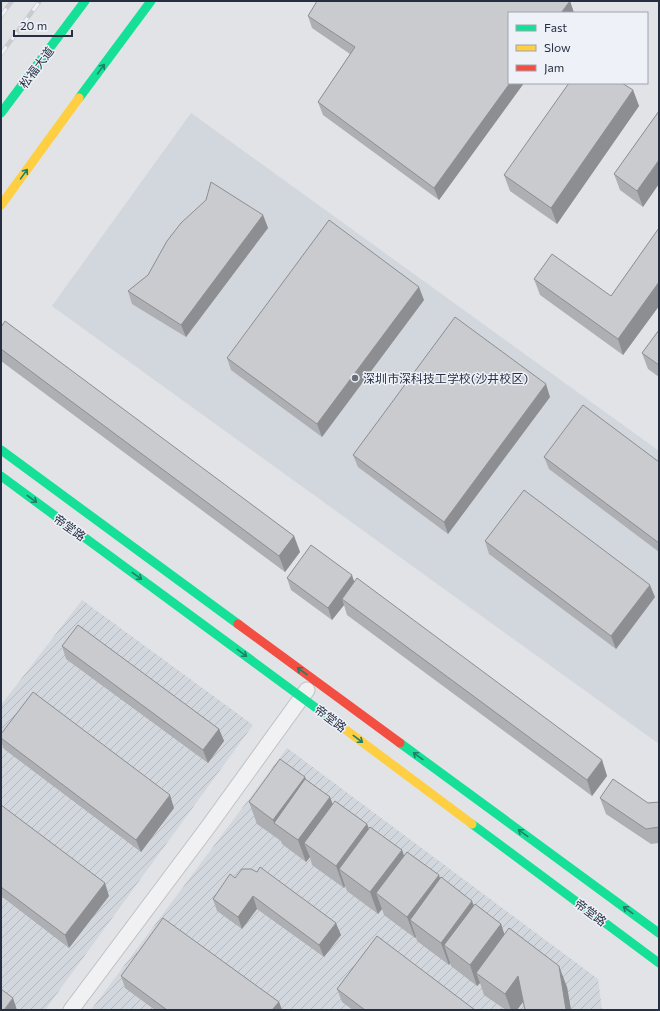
<svg xmlns="http://www.w3.org/2000/svg" width="660" height="1011" font-family="Commissioner,'Noto Sans SC',sans-serif">
<style>
.built{fill:#d2d6dd}
.industrial{fill:url(#industrial-furrows)}
.lines{fill:none;stroke-linecap:round;stroke-linejoin:round}
.street-casing{stroke:#bfc1c4;stroke-width:17}
.street{stroke:#f1f1f3;stroke-width:15}
.fast{stroke:#16e098;stroke-width:9}
.slow{stroke:#ffcf43;stroke-width:9}
.jam{stroke:#f24e42;stroke-width:9}
.rail-casing{stroke:#c9cbcf;stroke-width:4.5}
.rail{stroke:#eef1f7;stroke-width:3;stroke-dasharray:9;stroke-linecap:butt}
.wall{fill:#adafb2}
.shaded-wall{fill:#8d8e91}
.building{fill:#c9cbcf;stroke:#8d8e91}
.oneway{stroke:#1f7f69}
.poi-dot{fill:#676e7b;stroke:#eef1f7;stroke-width:1.5}
.labels{text-anchor:middle;dominant-baseline:central;stroke-width:3;stroke-linejoin:round;paint-order:stroke}
.street-label{font-size:12px;fill:#262f42;stroke:#eef1f7}
.poi-label{font-size:12px;fill:#262f42;stroke:#eef1f7;text-anchor:start}
</style>
<defs>
<pattern id="industrial-furrows" width="10" height="10" patternUnits="userSpaceOnUse"><rect width="10" height="10" fill="#d2d6dd"/><path d="M-1 1l2-2M0 10L10 0M9 11l2-2" fill="none" stroke="#b4b8bf"/></pattern>
</defs>
<rect width="100%" height="100%" fill="#e1e3e6"/>
<path class="built" d="M191 113 659 451V744L52 306Z"/>
<path class="industrial" d="M82 600 253 725 45 1010H1V705Z
M287 748 598 979 602 1010H91Z"/>
<g class="lines">
<g class="street-casing">
<path id="street" d="M71 1010 208 827 307 690"/>
</g>
<use href="#street" class="street"/>
<path class="fast" d="M79 98 151 1
M1 113 85 1
M1 450 238 624
M1 476 342 727
M400 743 659 933
M472 824 659 963"/>
<path class="slow" d="M1 205 79 98
M342 727 472 824"/>
<path class="jam" d="M238 624 400 743"/>
<g class="rail-casing">
<path id="rail" d="M1 16 12 1
M1 54 40 1"/>
</g>
<use href="#rail" class="rail"/>
</g>
<path class="wall" d="M570 1 574 13H509V83H524L439 200 323 115 318 102 350 54 312 28 308 16Z
M633 90 639 106 557 224 510 191 504 175Z
M659 111 643 207 620 190 614 174Z
M206 200 263 215 268 228 186 337 132 304 128 291 148 275Z
M659 228V306L623 355 540 295 534 279 611 296Z
M424 300 322 437 231 370 227 358Z
M1 327 294 536 300 552 285 572 1 361Z
M659 330V377L648 369 642 353Z
M550 397 448 534 358 467 353 455Z
M544 457 659 462V552L549 469Z
M485 541 655 597 616 649 489 554Z
M287 578 354 582 602 760 607 776 592 796 347 615 344 605 332 620 291 590Z
M62 646 219 729 224 741 208 763 66 659Z
M1 734 174 808 141 852 4 749 1 742Z
M305 777 306 780 330 797 333 805 367 824 369 828 402 850 404 856 440 878 474 905 501 924 504 934 567 987 571 1010H525L523 1001 517 1010H506L484 995 480 983 477 986 451 966 450 963 449 965 417 941 416 937 415 938 384 915 382 909 378 914 347 891 345 886 344 888 312 865 310 857 306 862 282 844 281 841 257 824 249 802Z
M600 798 648 803 659 802V843L651 844 606 814Z
M1 805 109 896 69 948 1 896Z
M235 878 341 935 324 957 257 909 242 929 217 911 213 899Z
M121 976 279 1002 282 1010H155L125 988Z
M337 989 475 1010H353L342 1002Z"/>
<path class="shaded-wall" d="M570 1 574 13H561Z
M510 83H524L439 200 434 188Z
M633 90 639 106 557 224 551 208Z
M659 160V184L643 207 637 191Z
M263 215 268 228 186 337 181 325Z
M659 282V306L623 355 618 339Z
M419 287 424 300 322 437 317 424Z
M546 384 550 397 448 534 444 522Z
M294 536 300 552 285 572 279 556Z
M352 575 356 587 342 599 344 605 332 620 328 608Z
M650 585 655 597 616 649 611 636Z
M219 729 224 741 208 763 203 750Z
M602 760 607 776 592 796 587 780Z
M305 777 313 798 274 823 273 820Z
M170 795 174 808 141 852 136 840Z
M330 797 338 819 304 843 310 857 306 862 298 840Z
M367 824 375 846 339 869 345 886 344 888 336 866Z
M402 850 410 872 376 893 382 909 378 914 370 892Z
M439 875 446 897 410 920 416 937 415 938 407 917Z
M105 883 109 896 69 948 65 935Z
M253 896 257 909 242 929 238 917Z
M472 901 480 922 444 945 450 963 449 965 441 943Z
M336 923 341 935 324 957 319 945Z
M501 924 508 945 476 973 480 983 477 986 470 965Z
M559 966 567 987 571 1010H566Z
M518 976 526 998 517 1010H511L505 994Z
M13 998 17 1010H4Z
M279 1002 282 1010H272Z"/>
<path class="building" d="M317 1H570L561 13H509V83H510L434 188 318 102 355 47 308 16Z
M569 83H622L633 90 551 208 504 175Z
M659 111V160L637 191 614 174Z
M211 182 263 215 181 325 128 291 148 275 167 241 181 223 206 200Z
M329 220 419 287 317 424 227 358Z
M659 228V282L618 339 534 279 552 254 611 296Z
M455 317 546 384 444 522 353 455Z
M5 321 294 536 279 556 1 349V327Z
M659 330V365L642 353Z
M583 405 659 462V543L544 457Z
M524 490 650 585 611 636 485 541Z
M311 545 352 575 328 608 287 578Z
M357 578 602 760 587 780 342 599Z
M78 625 219 729 203 750 62 646Z
M33 692 170 795 136 840 1 738V734Z
M280 759 305 777 273 820 249 802Z
M305 779 330 797 298 840 274 823Z
M613 779 648 803 659 802V827L646 829 600 798Z
M335 801 367 824 336 866 304 843Z
M1 805 105 883 65 935 1 887Z
M370 827 402 850 370 892 339 869Z
M407 852 439 875 407 917 376 893Z
M260 867 336 923 319 945 253 896 238 917 213 899 230 874 235 878 242 869H251L257 872Z
M441 877 472 901 441 943 410 920Z
M475 904 501 924 470 965 444 945Z
M163 918 279 1002 272 1010H167L121 976Z
M509 928 559 966 566 1010H525L518 976 505 994 476 973Z
M377 936 475 1010H365L337 989Z
M1 989 13 998 4 1010H1Z"/>
<defs><path id="oneway-shaft" d="M-6 0H5M1.5-3L5.5 0L1.5 3" fill="none" stroke-width="1.6" stroke-linecap="round" stroke-linejoin="round"/></defs>
<g class="oneway">
<use href="#oneway-shaft" transform="translate(101 69) rotate(-54)"/>
<use href="#oneway-shaft" transform="translate(24 174) rotate(-54)"/>
<use href="#oneway-shaft" transform="translate(32 499) rotate(36)"/>
<use href="#oneway-shaft" transform="translate(137 576) rotate(36)"/>
<use href="#oneway-shaft" transform="translate(242 653) rotate(36)"/>
<use href="#oneway-shaft" transform="translate(302 671) rotate(-144)"/>
<use href="#oneway-shaft" transform="translate(358 739) rotate(37)"/>
<use href="#oneway-shaft" transform="translate(418 756) rotate(-144)"/>
<use href="#oneway-shaft" transform="translate(523 833) rotate(-144)"/>
<use href="#oneway-shaft" transform="translate(628 910) rotate(-144)"/>
</g>
<circle class="poi-dot" cx="355" cy="378" r="4"/>
<g class="labels">
<g class="street-label">
<text transform="translate(36 67) rotate(-53)">松福大道</text>
<text transform="translate(70 527) rotate(36)">帝堂路</text>
<text transform="translate(331 718) rotate(37)">帝堂路</text>
<text transform="translate(591 912) rotate(37)">帝堂路</text>
</g>
<g class="poi-label">
<text x="363" y="378">深圳市深科技工学校(沙井校区)</text>
</g>
</g>
<rect width="660" height="1011" fill="none" stroke="#262f42" stroke-width="4"/>
<rect x="508" y="12" width="140" height="72" fill="#eef1f7" stroke="#9ea3af"/>
<rect x="516" y="25" width="20" height="6" fill="#16e098" stroke="#9ea3af"/>
<text x="544" y="32" font-size="12" fill="#262f42">Fast</text>
<rect x="516" y="45" width="20" height="6" fill="#ffcf43" stroke="#9ea3af"/>
<text x="544" y="52" font-size="12" fill="#262f42">Slow</text>
<rect x="516" y="65" width="20" height="6" fill="#f24e42" stroke="#9ea3af"/>
<text x="544" y="72" font-size="12" fill="#262f42">Jam</text>
<path d="M14 30v6h58v-6" fill="none" stroke="#262f42" stroke-width="2"/>
<text x="20" y="30" font-size="12" fill="#262f42" stroke="#eef1f7" stroke-width="3" paint-order="stroke">20 m</text>
</svg>
